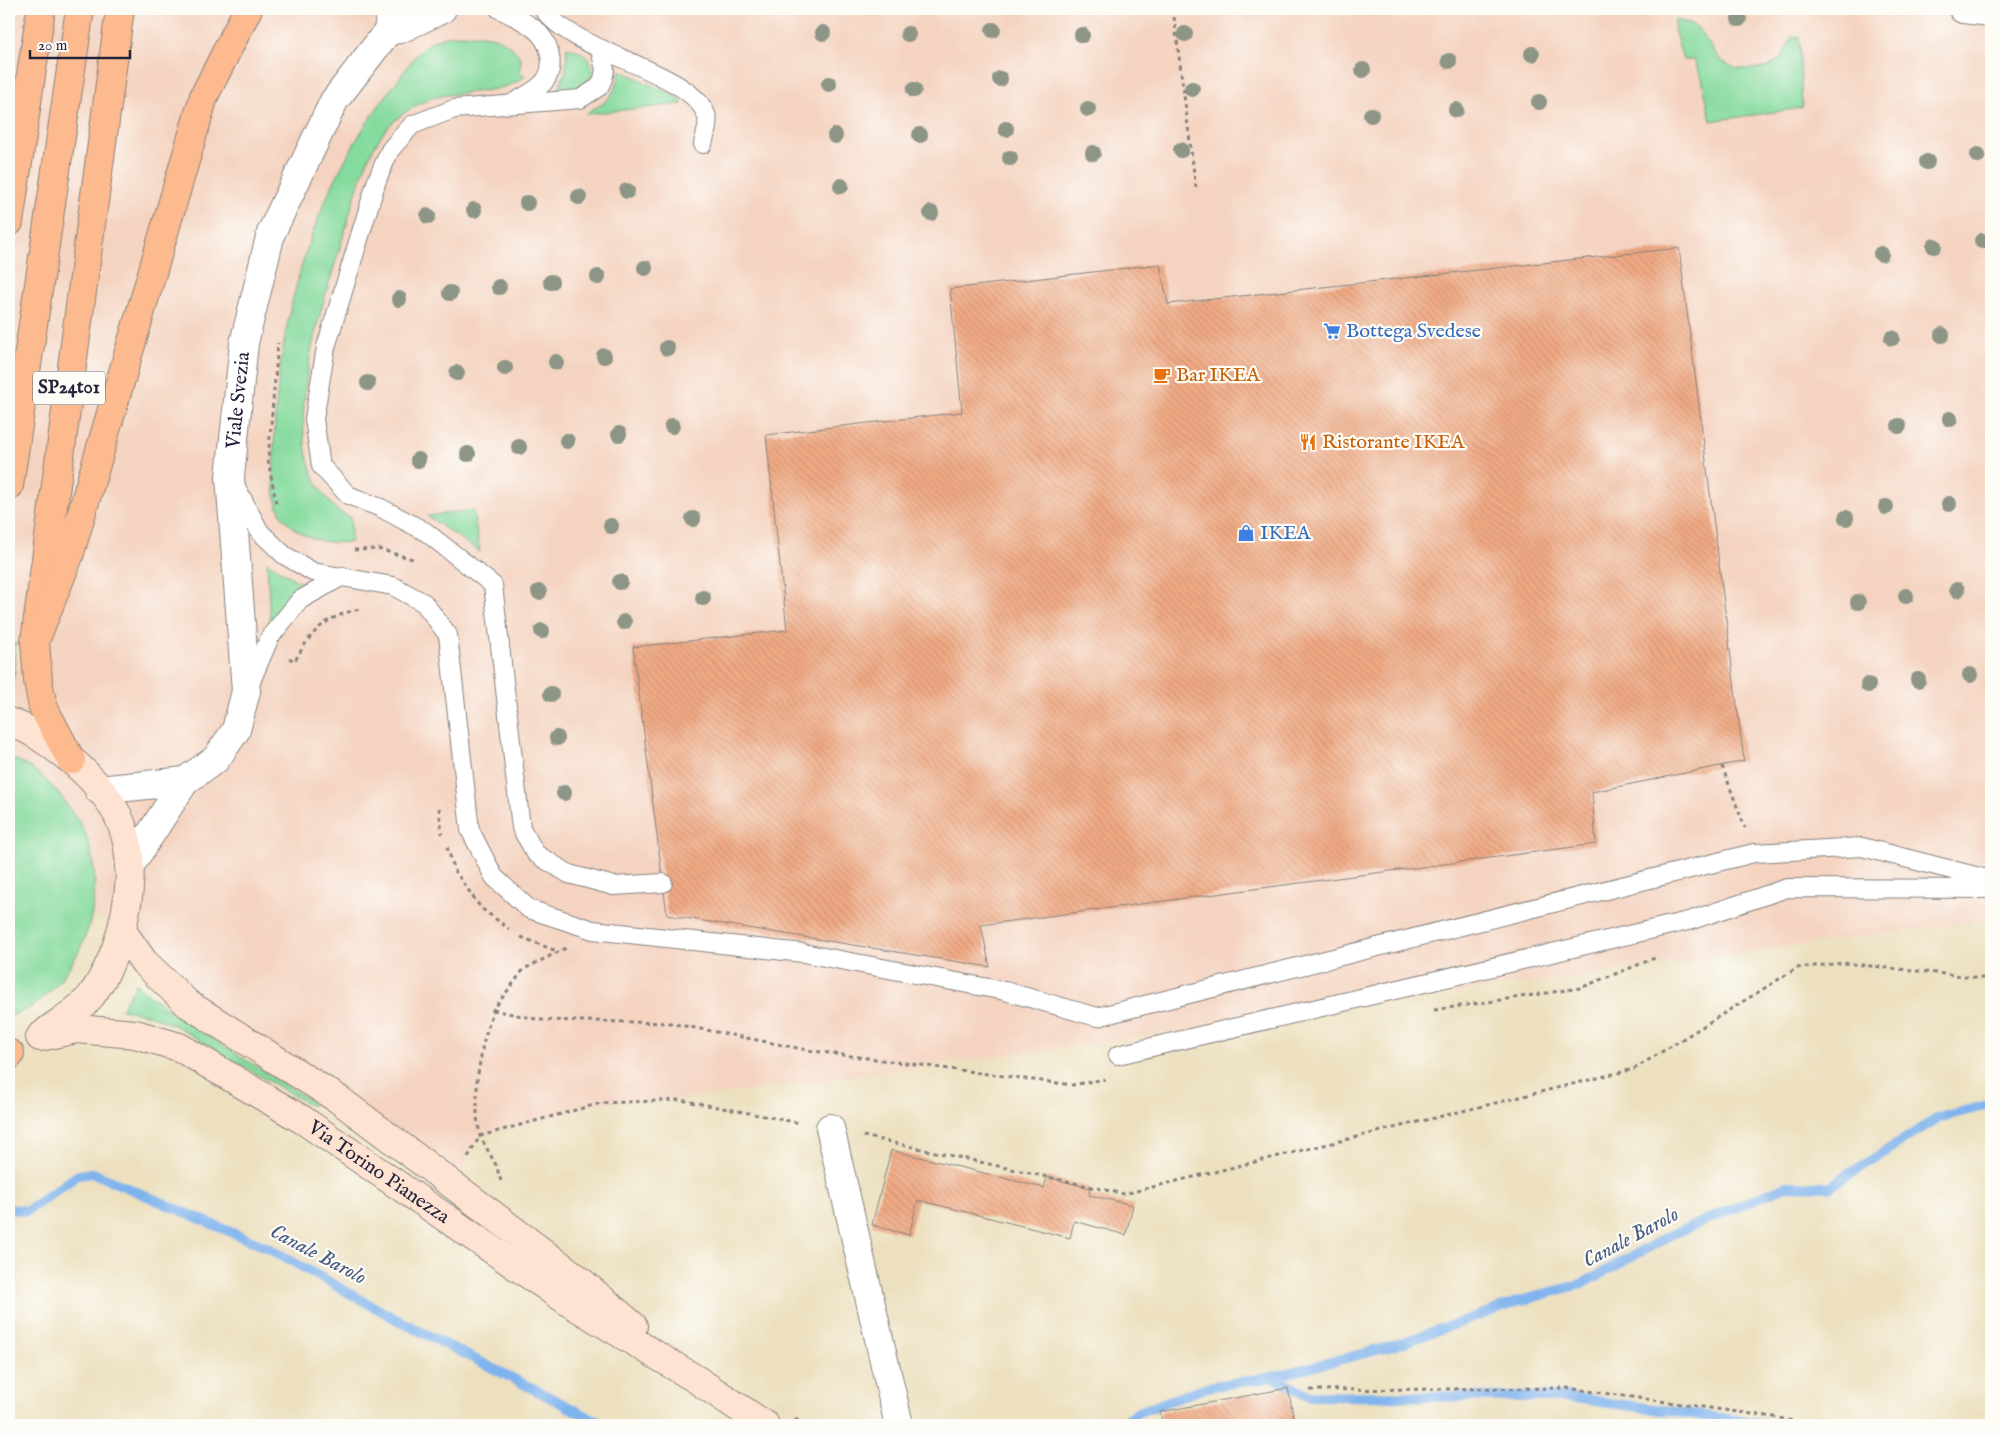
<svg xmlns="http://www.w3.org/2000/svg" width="2000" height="1434" font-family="'IM FELL English',serif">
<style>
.built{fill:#f4d3c0}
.green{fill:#85da9d;stroke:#547e6c}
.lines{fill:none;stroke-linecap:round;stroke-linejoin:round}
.stream{stroke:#7fb3ed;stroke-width:10}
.building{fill:url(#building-back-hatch)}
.service-casing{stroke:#87817d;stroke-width:20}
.minor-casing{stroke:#87817d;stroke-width:30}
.secondary-casing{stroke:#87817d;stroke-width:30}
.primary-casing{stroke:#87817d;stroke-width:30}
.trunk-casing{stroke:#87817d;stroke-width:30}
.motorway-casing{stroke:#87817d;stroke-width:30}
.path{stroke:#87817d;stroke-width:3;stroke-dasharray:4 4;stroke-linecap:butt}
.service{stroke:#fff;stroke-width:18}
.minor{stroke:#fff;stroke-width:28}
.secondary{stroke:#fee3d2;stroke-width:28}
.primary{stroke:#fcba8e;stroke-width:28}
.trunk{stroke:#fcba8e;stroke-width:28}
.motorway{stroke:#fcba8e;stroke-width:28}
.tree{fill:#8d9686}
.labels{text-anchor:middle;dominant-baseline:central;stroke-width:4.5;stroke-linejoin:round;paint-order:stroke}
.shield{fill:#fdfcf7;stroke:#646373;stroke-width:1}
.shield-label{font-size:19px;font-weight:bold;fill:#22223b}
.shop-label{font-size:20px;fill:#366cbe;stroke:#fdfcf7;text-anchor:start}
.food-label{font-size:20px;fill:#c56008;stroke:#fdfcf7;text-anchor:start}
.street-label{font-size:20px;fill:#22223b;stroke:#fdfcf7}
.water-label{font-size:21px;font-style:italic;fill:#475c82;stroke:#fdfcf7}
</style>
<defs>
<pattern id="building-back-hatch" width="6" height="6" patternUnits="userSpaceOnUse" patternTransform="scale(1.25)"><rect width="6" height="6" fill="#f0aa84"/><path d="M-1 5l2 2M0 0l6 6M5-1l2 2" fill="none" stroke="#ce9273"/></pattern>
</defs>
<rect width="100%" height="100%" fill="#fdfcf7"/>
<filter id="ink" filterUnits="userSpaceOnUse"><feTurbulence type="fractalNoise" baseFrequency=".02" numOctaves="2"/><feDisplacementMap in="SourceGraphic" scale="10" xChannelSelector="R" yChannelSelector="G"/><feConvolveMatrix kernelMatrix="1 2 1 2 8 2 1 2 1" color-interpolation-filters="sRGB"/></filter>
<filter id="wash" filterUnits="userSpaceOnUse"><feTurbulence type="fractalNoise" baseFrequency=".0096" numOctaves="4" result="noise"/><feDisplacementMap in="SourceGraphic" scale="20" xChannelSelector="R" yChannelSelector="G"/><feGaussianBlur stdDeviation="1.12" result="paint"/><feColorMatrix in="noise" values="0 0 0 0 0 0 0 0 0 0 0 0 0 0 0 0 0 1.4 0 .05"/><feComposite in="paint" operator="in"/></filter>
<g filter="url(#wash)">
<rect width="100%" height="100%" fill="#ece0bf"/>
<path class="built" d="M9 9H1991V919L681 1100 601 1103 480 1136 452 1184 188 1004 122 931 9 865Z"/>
<path class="green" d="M1675 19 1696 26 1721 61 1737 69 1767 68 1782 57 1792 37 1799 36 1802 108 1711 121 1702 79 1694 60H1683L1674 29Z
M453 35C486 36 499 30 521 58L520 71 525 76C508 93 466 91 442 96 422 100 404 111 390 125 362 154 352 210 340 247 320 313 279 431 323 493 331 504 338 514 351 517V542C325 545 295 537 281 514 271 497 274 469 274 451 276 320 313 187 395 84 413 60 422 39 453 35Z
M567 47C584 53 596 58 591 78L563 96 557 92 566 69Z
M620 70 679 98 682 104 586 114C589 109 597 108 602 104 613 96 619 83 620 70Z
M473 510 480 552 427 516Z
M267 562 299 582 311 585 280 609 270 624Z
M9 643 16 644 14 675 10 687Z
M9 757C35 766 57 788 71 811 76 818 82 825 85 833 109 896 87 962 36 1004 29 1010 17 1013 9 1017Z
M136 984 184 1021 314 1103 311 1106 176 1026 149 1015 121 1009Z"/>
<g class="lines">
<path class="stream" d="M9 1209 27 1211 78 1175 93 1173 268 1248 394 1318 604 1425
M1272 1377 1310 1396 1566 1397 1771 1425
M1117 1425 1139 1412 1207 1387 1272 1377 1393 1346 1517 1302 1584 1283 1671 1235 1786 1186 1829 1187 1938 1118 1991 1104"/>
</g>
<g id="blocks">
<path class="building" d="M1679 248 1744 761 1592 792 1596 844 981 925 990 967 667 915 633 647 787 630 766 435 962 412 950 289 1160 264 1168 304Z
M891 1150 1044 1188 1047 1177 1090 1188 1089 1195 1133 1205 1126 1235 1074 1221 1070 1238 918 1200 909 1235 872 1225Z
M1288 1388 1295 1425H1163L1160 1412Z"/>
</g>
</g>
<g filter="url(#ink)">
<use href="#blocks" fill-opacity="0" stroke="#87817d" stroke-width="1"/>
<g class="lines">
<g class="service-casing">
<path id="service" d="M499 9C512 15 529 23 539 33 552 47 556 72 541 85 532 93 521 98 511 104
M543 9C576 55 694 71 707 117 709 126 705 135 703 144
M600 49 605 70 603 79 599 87 580 99 454 109 412 125 390 150 377 180 326 347 314 419 321 466 348 495 381 508 426 532 493 585 521 828 536 854 569 874 614 886 663 883
M235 485 260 532 284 555 313 572 393 586 424 603 448 635 470 830 494 877 529 909 593 930 803 953 1005 991 1097 1017 1754 853 1862 847 1991 880
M249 686 270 637 300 600 343 576
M1118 1055 1692 920 1787 888 1991 889"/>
</g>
<g class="minor-casing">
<g id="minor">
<path d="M1963 9 1991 12"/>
<path d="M388 31 400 29 442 9"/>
<path d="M99 790 185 781"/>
<path id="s1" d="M129 867 185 781 216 759 236 730 246 691 230 477 244 343 271 233 334 101 388 31 390 17 395 9"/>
<path d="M830 1128 899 1425"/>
</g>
</g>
<g class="secondary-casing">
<g id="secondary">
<path d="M9 722C28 728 42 738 58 750 83 768 111 796 122 825 141 875 122 954 91 996 80 1010 60 1021 46 1032"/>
<path d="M122 931 144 962 188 1004 338 1099 577 1278 633 1326"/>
<path id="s2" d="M40 1037 76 1029 135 1034 179 1047 303 1120 570 1303 694 1378 765 1425"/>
</g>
</g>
<g class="primary-casing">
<path id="primary" d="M9 222 41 9
M9 486 80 9
M71 760 43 707 38 681 35 641 120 9"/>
</g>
<g class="trunk-casing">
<path id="trunk" d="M9 1056 10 1054"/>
</g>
<g class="motorway-casing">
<path id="motorway" d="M35 641 69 556 204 96 248 9"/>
</g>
<path class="path" d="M1173 9 1196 189
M276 503 268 459 278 343
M354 550 378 549 416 560
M289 658 295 661C312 630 325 617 360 609
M1722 766 1745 828
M439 808 442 834
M447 847 455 871 481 908 509 929
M521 937 559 952
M493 1010 541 1020 670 1023 813 1051 1072 1085 1105 1079
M1434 1010 1580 988 1655 958
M863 1136 1124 1194 1634 1069 1797 968 1843 963 1991 979
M468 1157 480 1136 601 1103 681 1100 800 1123
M501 1181 496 1165 480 1136 477 1117V1080L483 1044 493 1010 524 969 566 948
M1310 1390 1567 1388 1774 1417 1813 1425
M795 1419 805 1425"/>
<use href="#service" class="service"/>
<use href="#minor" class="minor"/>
<use href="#secondary" class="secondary"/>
<use href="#primary" class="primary"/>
<use href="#trunk" class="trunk"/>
<use href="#motorway" class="motorway"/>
</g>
<g class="tree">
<circle cx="1739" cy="19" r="8"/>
<circle cx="993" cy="30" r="8"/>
<circle cx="823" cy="33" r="8"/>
<circle cx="908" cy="34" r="8"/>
<circle cx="1185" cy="34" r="8"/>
<circle cx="1082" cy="35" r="8"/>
<circle cx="1532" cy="54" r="8"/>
<circle cx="1449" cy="61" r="8"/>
<circle cx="1363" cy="70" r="8"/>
<circle cx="1000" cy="79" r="8"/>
<circle cx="829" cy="84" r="8"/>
<circle cx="1192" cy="89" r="8"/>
<circle cx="914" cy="90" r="8"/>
<circle cx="1539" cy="102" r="8"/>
<circle cx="1088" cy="109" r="8"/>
<circle cx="1456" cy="110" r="8"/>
<circle cx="1371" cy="115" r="8"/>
<circle cx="1006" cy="129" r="8"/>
<circle cx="920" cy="135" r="8"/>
<circle cx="835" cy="136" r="8"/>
<circle cx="1181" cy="150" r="8"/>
<circle cx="1093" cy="153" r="8"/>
<circle cx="1978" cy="155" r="8"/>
<circle cx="1010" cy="158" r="8"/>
<circle cx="1927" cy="162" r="8"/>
<circle cx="841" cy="186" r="8"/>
<circle cx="627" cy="191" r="8"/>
<circle cx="579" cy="197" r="8"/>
<circle cx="527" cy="203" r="8"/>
<circle cx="474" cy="210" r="8"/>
<circle cx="931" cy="213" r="8"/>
<circle cx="428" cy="216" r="8"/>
<circle cx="1982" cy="241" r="8"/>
<circle cx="1934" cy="246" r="8"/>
<circle cx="1881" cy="254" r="8"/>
<circle cx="645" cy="268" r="8"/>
<circle cx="598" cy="277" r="8"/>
<circle cx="551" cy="282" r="8"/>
<circle cx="499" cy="287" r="8"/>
<circle cx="450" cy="293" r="8"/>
<circle cx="399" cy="299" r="8"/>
<circle cx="1942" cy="335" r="8"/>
<circle cx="1892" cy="338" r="8"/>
<circle cx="667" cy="348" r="8"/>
<circle cx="604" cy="356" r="8"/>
<circle cx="556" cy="362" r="8"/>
<circle cx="505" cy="368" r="8"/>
<circle cx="457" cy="373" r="8"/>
<circle cx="368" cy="383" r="8"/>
<circle cx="1950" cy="419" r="8"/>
<circle cx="672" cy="426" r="8"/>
<circle cx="1899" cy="426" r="8"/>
<circle cx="619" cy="434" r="8"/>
<circle cx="567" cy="441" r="8"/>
<circle cx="519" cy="447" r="8"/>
<circle cx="468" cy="454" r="8"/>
<circle cx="418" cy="460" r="8"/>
<circle cx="1949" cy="504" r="8"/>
<circle cx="1886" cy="507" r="8"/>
<circle cx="1846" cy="518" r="8"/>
<circle cx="693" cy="519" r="8"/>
<circle cx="611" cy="526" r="8"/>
<circle cx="620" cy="582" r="8"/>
<circle cx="1957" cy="590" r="8"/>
<circle cx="539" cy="592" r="8"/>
<circle cx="1906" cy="596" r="8"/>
<circle cx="703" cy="598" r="8"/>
<circle cx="1858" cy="602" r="8"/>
<circle cx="624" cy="622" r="8"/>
<circle cx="542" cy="631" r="8"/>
<circle cx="1970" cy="675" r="8"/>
<circle cx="1918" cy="680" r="8"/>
<circle cx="1868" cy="685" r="8"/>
<circle cx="551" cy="694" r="8"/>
<circle cx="557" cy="738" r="8"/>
<circle cx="564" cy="793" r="8"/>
</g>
</g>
<defs>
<g id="supermarket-bare" transform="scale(1.35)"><path d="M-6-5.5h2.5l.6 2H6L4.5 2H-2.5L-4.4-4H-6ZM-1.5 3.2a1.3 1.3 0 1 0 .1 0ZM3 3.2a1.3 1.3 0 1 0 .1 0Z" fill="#3f7fe0" stroke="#fdfcf7" stroke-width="2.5" paint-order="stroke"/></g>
<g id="cafe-bare" transform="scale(1.35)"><path d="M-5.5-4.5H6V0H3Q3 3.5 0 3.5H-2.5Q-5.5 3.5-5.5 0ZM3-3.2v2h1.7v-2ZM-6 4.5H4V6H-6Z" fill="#e8710a" stroke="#fdfcf7" stroke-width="2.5" paint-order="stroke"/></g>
<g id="restaurant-bare" transform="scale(1.35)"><path d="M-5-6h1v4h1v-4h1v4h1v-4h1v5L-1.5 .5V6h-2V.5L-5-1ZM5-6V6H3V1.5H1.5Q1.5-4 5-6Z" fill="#e8710a" stroke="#fdfcf7" stroke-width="2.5" paint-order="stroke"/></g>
<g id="shop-bare" transform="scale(1.35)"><path d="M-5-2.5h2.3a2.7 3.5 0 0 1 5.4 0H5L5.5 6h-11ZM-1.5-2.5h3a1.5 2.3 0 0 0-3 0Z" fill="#3f7fe0" stroke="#fdfcf7" stroke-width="2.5" paint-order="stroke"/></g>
</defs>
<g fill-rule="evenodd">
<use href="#supermarket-bare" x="1332" y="331"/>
<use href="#cafe-bare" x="1162" y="375"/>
<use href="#restaurant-bare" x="1308" y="442"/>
<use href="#shop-bare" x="1246" y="533"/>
</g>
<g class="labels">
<rect class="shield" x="33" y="371.5" width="72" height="33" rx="4"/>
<g class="shield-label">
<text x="69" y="388">SP24t01</text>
</g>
<g class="shop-label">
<text x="1346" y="331">Bottega Svedese</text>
<text x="1260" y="533">IKEA</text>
</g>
<g class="food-label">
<text x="1176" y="375">Bar IKEA</text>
<text x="1322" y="442">Ristorante IKEA</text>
</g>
<g class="street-label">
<text stroke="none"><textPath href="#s1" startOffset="508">Viale Svezia</textPath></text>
<text stroke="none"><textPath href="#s2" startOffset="378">Via Torino Pianezza</textPath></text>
</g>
<g class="water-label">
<text transform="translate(1631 1238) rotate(-28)">Canale Barolo</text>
<text transform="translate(318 1255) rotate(28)">Canale Barolo</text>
</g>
</g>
<rect width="2000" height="1434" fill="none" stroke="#fdfcf7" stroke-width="30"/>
<path d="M30 50v8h100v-8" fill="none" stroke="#22223b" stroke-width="2.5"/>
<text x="38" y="50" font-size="15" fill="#22223b" stroke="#fdfcf7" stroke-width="4" paint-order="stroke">20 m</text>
</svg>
